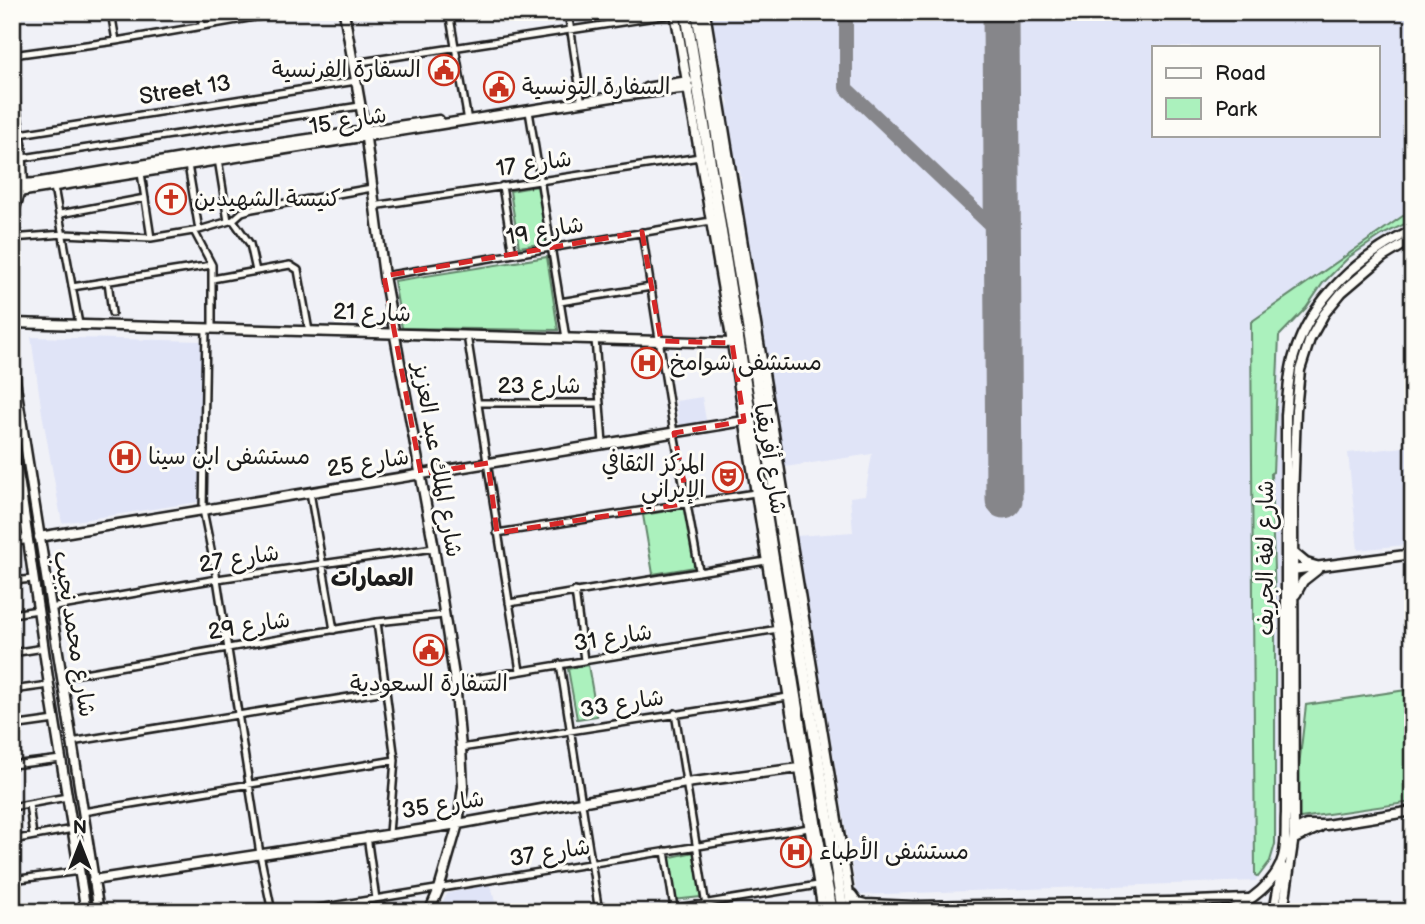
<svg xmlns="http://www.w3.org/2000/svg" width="1425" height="924" font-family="'Balsamiq Sans','Playpen Sans Arabic',sans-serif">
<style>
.built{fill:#e0e4f7;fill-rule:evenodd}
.green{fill:#abf1bd;stroke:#64866c;stroke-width:2}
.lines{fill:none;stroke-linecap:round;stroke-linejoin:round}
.taxiway{stroke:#86868a;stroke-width:14}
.runway{stroke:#86868a;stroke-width:37}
.street-casing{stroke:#1c1c1c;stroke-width:10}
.secondary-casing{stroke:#1c1c1c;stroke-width:13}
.highway-casing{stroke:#1c1c1c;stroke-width:15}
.street{stroke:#fdfcf7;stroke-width:5}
.secondary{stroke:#fdfcf7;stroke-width:8}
.highway{stroke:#fdfcf7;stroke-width:10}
.marked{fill:none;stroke:#d62828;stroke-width:5;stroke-dasharray:14 9;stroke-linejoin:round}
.labels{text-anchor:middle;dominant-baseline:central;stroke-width:6;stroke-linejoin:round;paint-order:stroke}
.poi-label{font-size:23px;fill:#1c1c1c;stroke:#fdfcf7;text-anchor:start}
.street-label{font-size:23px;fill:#1c1c1c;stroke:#fdfcf7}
.neighbourhood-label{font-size:24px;font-weight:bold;fill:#1c1c1c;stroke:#fdfcf7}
</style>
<rect width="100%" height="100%" fill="#f0f1f7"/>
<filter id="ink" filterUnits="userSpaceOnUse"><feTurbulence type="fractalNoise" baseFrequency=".0143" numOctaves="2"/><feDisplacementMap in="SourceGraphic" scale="14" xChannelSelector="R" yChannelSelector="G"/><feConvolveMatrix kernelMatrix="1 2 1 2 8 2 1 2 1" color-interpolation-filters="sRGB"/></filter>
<g filter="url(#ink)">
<path class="built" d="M709 12H1413V213L1411 211 1251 322 1255 875 1258 877 1275 844V603L1271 472H1273L1279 336 1306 308 1323 283 1349 257 1382 235 1413 220 1350 258 1325 284 1307 308 1280 337 1277 844 1272 861 1256 881 857 895 796 536 853 532 850 497 865 495 872 454 785 467 738 181 741 178 740 171 735 168 726 107 729 103 727 97 722 94 718 67 721 61 716 56ZM1154 47H1378V135H1154Z
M31 337 205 341 198 502 62 523 42 413Z
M659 348 662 374 634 377 631 352Z
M702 397 707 426 680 430 676 401Z
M1413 446V544L1358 550 1348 453Z
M490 884 498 912H436L448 893Z"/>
<path class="green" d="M538 186 547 243 519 247 510 191Z
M1410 211 1413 220 1382 235 1349 257 1323 283 1306 308 1279 336 1273 472 1271 473 1275 603V844L1270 861 1258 877 1255 875 1251 322Z
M547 257 558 330 402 328 394 281Z
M686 508 695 567 653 574 643 515Z
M588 665 597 716 577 719 568 669Z
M1413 689V802L1293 819 1306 705Z
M694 852 701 897 673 900 667 858Z"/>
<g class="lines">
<path class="taxiway" d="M846 12V88L1002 236"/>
<path class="runway" d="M1001 12 1004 500"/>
<g class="street-casing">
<path id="street" d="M111 12 116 41
M200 12 202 25
M449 12 468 121
M568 12 581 98
M12 55 116 41 284 12
M354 63 675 14
M529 111 566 338
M20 134 356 81
M23 158 360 106
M218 159 228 221
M188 165 199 230
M141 173 151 238
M502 186 513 254
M54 187 79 324
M373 206 700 157
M60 214 145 198
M233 220 250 244 256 271
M194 231 212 265V328
M642 232 674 433 699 570
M12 238 64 234 151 238 199 230 233 220 242 212 252 209 372 188
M384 276 711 221
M212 279 290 265 298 270 309 331
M108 281 112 313
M72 287 212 265
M560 302 651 287
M206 328 203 510 217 579 260 854 272 912
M467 335 520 671
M595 339 603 444
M478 403H600
M310 492 334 630
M497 533 755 493
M12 581 33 579
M575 591 584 660
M509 603 766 561
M50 608 217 579 434 548
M12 614 38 610
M377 622 395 760 389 833
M12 653 44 648
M560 664 599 912
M61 677 377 622 444 615
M455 682 778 629
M12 690 49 685
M675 713 707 912
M12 726 55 720
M71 742 386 691
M461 748 788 697
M12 765 61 759
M29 804 33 836
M12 807 67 797
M83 812 395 760
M367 836 376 899
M12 840 73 829
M665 851 674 908
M12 880 80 871
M67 912 85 909
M295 912 809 828
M653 912 818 885"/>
</g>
<g class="secondary-casing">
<path id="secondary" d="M344 12 365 131 384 276 434 548 455 682 461 748 463 786 458 824 439 889 429 912
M675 12 732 343 823 912
M705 12 852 912
M12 87 21 143 23 184 12 217
M646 88 688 81
M12 185 35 183 218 152 439 120
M12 193 612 97 689 88
M12 323 732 343
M12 361 99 912
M12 446 20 485 49 685 86 912
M39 537 744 421
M12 541 27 539
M1294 553 1306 563 1316 566
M1292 570 1413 554
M1296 594 1303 581 1317 570
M1294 831 1306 825H1326L1413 811
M1294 839 1320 827
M93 880 458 824 686 783 799 768
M852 895 857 902 865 904 914 906 1168 902 1248 899
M1226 912C1249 903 1277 882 1283 857 1287 843 1285 827 1286 813V415C1288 396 1288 375 1294 356 1311 298 1360 256 1413 230
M1274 912 1282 867
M1283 912 1294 836 1293 500 1296 410 1300 370 1310 339 1324 314 1342 292 1383 257 1413 239"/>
</g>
<g class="highway-casing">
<path id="highway" d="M686 12 816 828 832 912
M697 12 843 912"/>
</g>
<use href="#street" class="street"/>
<use href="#secondary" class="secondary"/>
<use href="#highway" class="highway"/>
</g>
</g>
<path class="marked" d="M642 232 661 341 732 343 744 421 674 433 688 503 497 533 488 463 421 474 384 276Z"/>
<defs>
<g id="civic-ring" transform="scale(1.575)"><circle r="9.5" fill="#fdfcf7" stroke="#c8321e" stroke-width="1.5"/><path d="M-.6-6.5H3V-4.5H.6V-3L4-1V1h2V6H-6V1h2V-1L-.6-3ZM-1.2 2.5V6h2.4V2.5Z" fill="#c8321e"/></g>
<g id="church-ring" transform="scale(1.575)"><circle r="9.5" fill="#fdfcf7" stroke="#c8321e" stroke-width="1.5"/><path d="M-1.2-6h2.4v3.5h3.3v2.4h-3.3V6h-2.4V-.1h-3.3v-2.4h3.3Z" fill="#c8321e"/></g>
<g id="hospital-ring" transform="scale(1.575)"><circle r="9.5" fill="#fdfcf7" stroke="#c8321e" stroke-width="1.5"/><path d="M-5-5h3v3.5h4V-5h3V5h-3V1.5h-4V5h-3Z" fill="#c8321e"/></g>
<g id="theatre-ring" transform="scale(1.575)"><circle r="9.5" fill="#fdfcf7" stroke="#c8321e" stroke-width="1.5"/><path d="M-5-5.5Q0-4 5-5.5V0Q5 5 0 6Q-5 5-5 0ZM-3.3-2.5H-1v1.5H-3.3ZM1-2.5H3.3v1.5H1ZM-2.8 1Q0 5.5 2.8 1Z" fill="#c8321e"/></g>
</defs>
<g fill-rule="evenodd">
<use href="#civic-ring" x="444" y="70"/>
<use href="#civic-ring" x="499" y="87"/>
<use href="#church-ring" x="171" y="199"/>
<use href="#hospital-ring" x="647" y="363"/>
<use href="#hospital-ring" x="125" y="457"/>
<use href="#theatre-ring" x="728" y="477"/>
<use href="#civic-ring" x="429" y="650"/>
<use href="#hospital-ring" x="796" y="852"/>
</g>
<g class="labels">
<g class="poi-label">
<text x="421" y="70" text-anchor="end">السفارة الفرنسية</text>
<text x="522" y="87">السفارة التونسية</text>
<text x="194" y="199">كنيسة الشهيدين</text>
<text x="670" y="363">مستشفى شوامخ</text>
<text x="148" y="457">مستشفى ابن سينا</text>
<text x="705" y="464" text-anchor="end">المركز الثقافي<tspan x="705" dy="26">الإيراني</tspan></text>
<text x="429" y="684" text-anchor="middle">السفارة السعودية</text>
<text x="819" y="852">مستشفی الأطباء</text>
</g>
<g class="street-label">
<text transform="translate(185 90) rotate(-9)">Street 13</text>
<text transform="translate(348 121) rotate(-9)">شارع 15</text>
<text transform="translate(534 164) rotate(-8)">شارع 17</text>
<text transform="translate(545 231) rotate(-10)">شارع 19</text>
<text transform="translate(372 313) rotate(2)">شارع 21</text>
<text x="539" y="386">شارع 23</text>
<text transform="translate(770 459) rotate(81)">شارع أفريقيا</text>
<text transform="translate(437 460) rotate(80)">شارع الملك عبد العزيز</text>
<text transform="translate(368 463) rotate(-9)">شارع 25</text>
<text transform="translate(1266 558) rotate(-90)">شارع لفة الجريف</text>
<text transform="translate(239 559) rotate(-9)">شارع 27</text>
<text transform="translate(249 626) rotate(-9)">شارع 29</text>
<text transform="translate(74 634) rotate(81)">شارع محمد نجيب</text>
<text transform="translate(613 638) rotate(-9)">شارع 31</text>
<text transform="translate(622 704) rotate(-9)">شارع 33</text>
<text transform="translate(443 805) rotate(-9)">شارع 35</text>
<text transform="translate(550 853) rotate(-9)">شارع 37</text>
</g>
<g class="neighbourhood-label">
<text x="372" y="578">العمارات</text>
</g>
</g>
<rect width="1425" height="924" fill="none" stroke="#fdfcf7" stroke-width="42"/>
<rect x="21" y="21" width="1383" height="882" fill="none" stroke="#1c1c1c" stroke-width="2.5" filter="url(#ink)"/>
<rect x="1152" y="46" width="228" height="91" fill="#fdfcf7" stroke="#a3a29f" stroke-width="2"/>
<rect x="1166" y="68" width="35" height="10" fill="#fdfcf7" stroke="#a3a29f" stroke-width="2"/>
<text x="1215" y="80" font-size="21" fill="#1c1c1c">Road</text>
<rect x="1166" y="98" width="35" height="21" fill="#abf1bd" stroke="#a3a29f" stroke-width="2"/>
<text x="1215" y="116" font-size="21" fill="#1c1c1c">Park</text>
<g transform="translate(80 844)" stroke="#fdfcf7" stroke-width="5" paint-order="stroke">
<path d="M0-5L12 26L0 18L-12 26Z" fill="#1c1c1c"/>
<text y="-10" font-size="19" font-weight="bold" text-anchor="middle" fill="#1c1c1c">N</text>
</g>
</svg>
